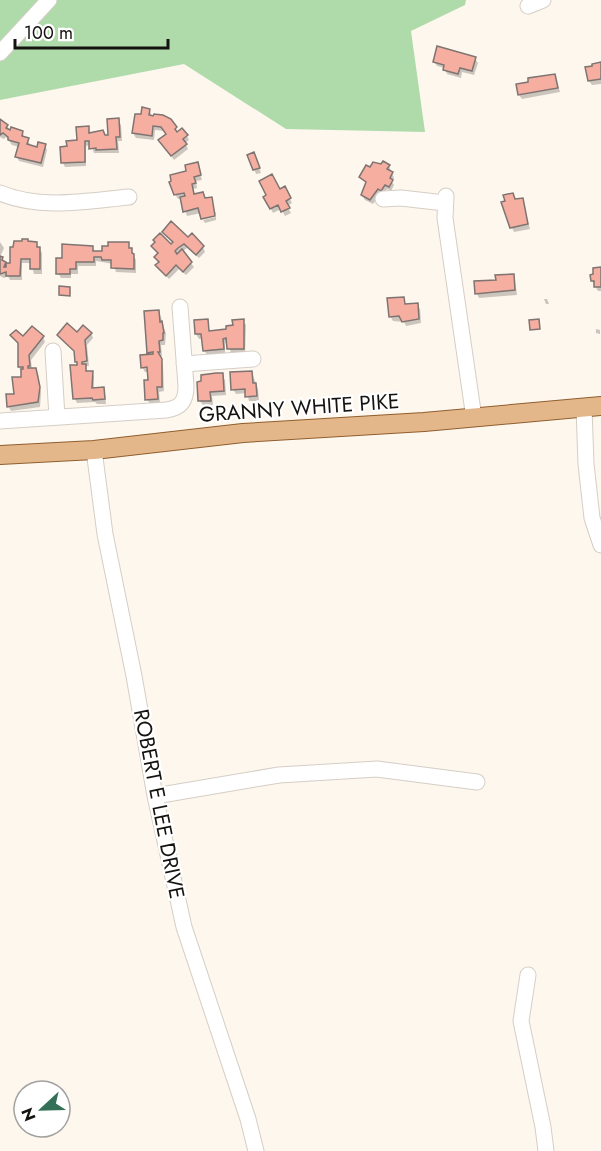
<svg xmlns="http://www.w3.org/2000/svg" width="601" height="1151" font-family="Jost,sans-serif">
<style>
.green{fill:#afdbaa}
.shadow{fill:#0003}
.building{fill:#f5aea0;stroke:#7f7471;stroke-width:1.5}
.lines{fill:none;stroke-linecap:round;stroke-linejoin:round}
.minor-casing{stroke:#d5cec5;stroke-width:17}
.major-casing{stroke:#905e2d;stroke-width:20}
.minor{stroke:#fff;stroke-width:15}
.major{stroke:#e4b78b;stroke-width:18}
.labels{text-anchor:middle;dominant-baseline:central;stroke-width:4.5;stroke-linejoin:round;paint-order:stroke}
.street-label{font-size:21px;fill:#151310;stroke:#fff}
</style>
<rect width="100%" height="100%" fill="#fef7ee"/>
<path class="green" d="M0 0H466L465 5 411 31 425 132 286 129 184 64 0 100Z"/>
<path class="shadow" d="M475 59 478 63 474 75 462 72 461 78 447 74 445 68 437 66 434 61Z
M601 64V84L592 85 589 81Z
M555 75 560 92 522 99 519 95 530 83Z
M149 110 154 119 175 128 178 133 187 136 189 140 185 143 188 149 174 160 163 145 167 135 165 131 155 130 154 140 136 138 133 133 142 116Z
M118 120 121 125 122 141H118L119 153H94L91 145 86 146V166L65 167 63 163 88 128 91 133 110 136Z
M0 121 7 126 11 132H22L25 138 30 144V146L38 148 45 145 47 150 43 167 19 161 17 157 19 147 12 145 6 137 4 139 0 137Z
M249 156 256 159 261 173 256 174Z
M197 163 202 180 196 181 197 188 193 189 195 195 202 193 206 200 211 199 216 214 202 217 201 213 187 216 181 198 178 199 175 194 188 172Z
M389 166 394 178 392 182 394 185 391 191 387 189 384 195 381 193 373 204 365 200 362 195 367 184 361 177 371 169Z
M279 191 287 193 292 203 287 206 291 213 285 216 281 209 273 213 265 197Z
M522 199 530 229 514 232 509 222 516 200Z
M216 217V220L205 223 203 220Z
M164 233 188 239 203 247 205 252 199 258 187 248 182 252 194 267 186 275 179 269 169 279 157 266 160 263 155 257 159 254 153 246H171L173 244Z
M0 242 4 248 0 257Z
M28 243H36L42 253V274H34L31 263H22V280H10L8 276 4 278 0 276V257L6 264H11Z
M128 244 136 260V273L116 272 113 264 96 261V266H78V274H71V278H61L58 273 92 247 96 253H103Z
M601 269V291H598L592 281Z
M513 276 515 280 517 295 479 298 477 294Z
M403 298 406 306 417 305 420 309 421 323 406 326 404 322 393 321 390 316Z
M544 299H547L549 304H546Z
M159 311 166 334 165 345H161L162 356H159L163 365 164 391 159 392 160 403 150 404 147 399 149 372H145L142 367 151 356 149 352Z
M207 321 210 332 228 331 243 321 246 325 245 354 231 353 228 343H225V354L207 355 204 350 203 338 199 339 196 334 195 322Z
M596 329 600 330V334L596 333Z
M91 333 93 338 87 345 89 366H85L88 372H92L94 377V389H103L105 393 106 404H97L95 402 77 403 75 399 79 366 76 353 58 335Z
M12 336 24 339 43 337 45 342 31 360 32 370 35 369 38 374 41 393 40 407 11 411 8 406 16 395 23 378 19 367V345Z
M252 373 258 389 259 401H249L247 393 236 394 233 389Z
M222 375 225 380 226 395 212 396 213 405H203L200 401Z"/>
<path class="building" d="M437 46 476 57 472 71 460 68 458 74 443 70 444 65 433 62Z
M601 62V79L588 81 585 67 592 66V64Z
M555 74 558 88 518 95 516 84 528 82V78Z
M142 107 150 109 149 115 153 116 154 114 163 115 171 119 177 127 175 129 177 132 182 128 188 135 183 139 187 144 171 156 158 140 166 134 161 127 153 126 152 136 132 133 135 114H141Z
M119 118 120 137H116L117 149 96 150V148L89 149V141H85V162L61 163 60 147 67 146 66 141 77 140 76 127 89 126V133L103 130 105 135H108L107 119Z
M0 119 8 125 6 128 10 130 11 127 23 131 22 136 29 138 27 144 37 147 38 142 46 144 41 163 15 157 19 143 8 140V137L3 133 0 135Z
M254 152 260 168 253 170 247 155Z
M383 161 390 165 387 169 393 172 390 178 393 180 389 187 385 185 381 191 378 189 370 200 361 195 366 182 359 177 366 165 370 167 373 162 381 164Z
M198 162 201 175 194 177 196 183 192 184 194 194 203 192 205 198 212 197 215 216 201 219 198 208 183 212 180 197 185 196 184 193 174 195 169 182 171 181 170 175 186 171 185 165Z
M272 174 280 189 285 186 291 198 286 201 290 208 281 212 278 205 270 209 263 197 266 195 259 181Z
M513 193 515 199 523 198 528 224 510 228 501 202 505 201 503 195Z
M171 221 188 237 192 233 204 246 196 255 184 244 178 248 175 251 177 254 182 249 192 262 183 272 176 265 166 276 155 265 159 262 154 257 158 253 151 246 155 242 153 240 160 233 171 244 173 242 162 232Z
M22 239H28V241L37 242V247H40V269H30V259H21L20 276H6V272L0 274V256L3 257 2 260 6 262 4 267H6V263H10V247H13L14 241H22Z
M108 242H129V248H132V253L134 254V269L111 268V260H102L101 257H94V262H76V269H70V274H56V258H62V244L93 246V251H102V246H108Z
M601 267V287H594V281H591L590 275 593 274V268Z
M514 274 515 290 475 294 474 281 496 280 495 275Z
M59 286 70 287V296L59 295Z
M404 297 405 304 418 303 419 319 402 322 399 316 389 317 387 298Z
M159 310 160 322 162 321 164 333H163V340L159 341 160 352H158L162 359V387H157L158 399 145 400 144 380H148L147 367 141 368 140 355 153 354V352L147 353 144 311Z
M208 319 209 331 226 329V326L233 325 232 320 244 319V349H227L226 338 223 339 224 349 203 351 201 334H195L194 320Z
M539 319 540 329 530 330 529 320Z
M67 323 77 332 83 325 92 333 85 340 87 361 82 362V364H86V371H93L92 388 104 387 105 399 93 400 92 398 73 399 70 365H77V362H75L74 351 57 335Z
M32 326 44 336 29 355 30 366H28V368H36L40 387 38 402 7 407 6 394H14L12 377H21V369H23V367H18V343L10 335 16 330 23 336Z
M252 371 253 383H256L257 396 245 397V389L231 390 230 372Z
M216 373H223L224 391 210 392 211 401H198L197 382 201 381V375Z"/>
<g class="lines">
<g class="minor-casing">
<path id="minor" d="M528 6 543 0
M0 53 49 0
M0 193C41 210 87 201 129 197
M446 196 445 218 474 418
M383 199 401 198 445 203
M53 351 57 417
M184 364 253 359
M584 408 586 464 592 518 601 545
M0 421 166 410C181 408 186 401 186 386L180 307
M94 450 105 534 134 676 155 796 184 927 248 1119 256 1151
M155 796 279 775 377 769 477 782
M528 975 521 1021 543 1127 546 1151"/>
</g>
<g class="major-casing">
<path id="major" d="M0 455 94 450 243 433 424 422 601 406"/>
</g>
<use href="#minor" class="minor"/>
<use href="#major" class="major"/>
</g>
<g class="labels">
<g class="street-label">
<text transform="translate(299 408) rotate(-4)">GRANNY WHITE PIKE</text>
<text transform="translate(159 804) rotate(79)">ROBERT E LEE DRIVE</text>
</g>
</g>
<g transform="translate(42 1109) rotate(248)"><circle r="28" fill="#ffffff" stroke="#a1a19f" stroke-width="1.5"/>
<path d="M0-4.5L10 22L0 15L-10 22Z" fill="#346f58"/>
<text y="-9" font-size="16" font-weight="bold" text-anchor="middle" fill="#151310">N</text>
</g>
<path d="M15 39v9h153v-9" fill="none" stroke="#151310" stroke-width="3"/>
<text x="24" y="39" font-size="18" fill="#151310" stroke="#ffffff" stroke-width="4.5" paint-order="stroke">100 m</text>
</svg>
